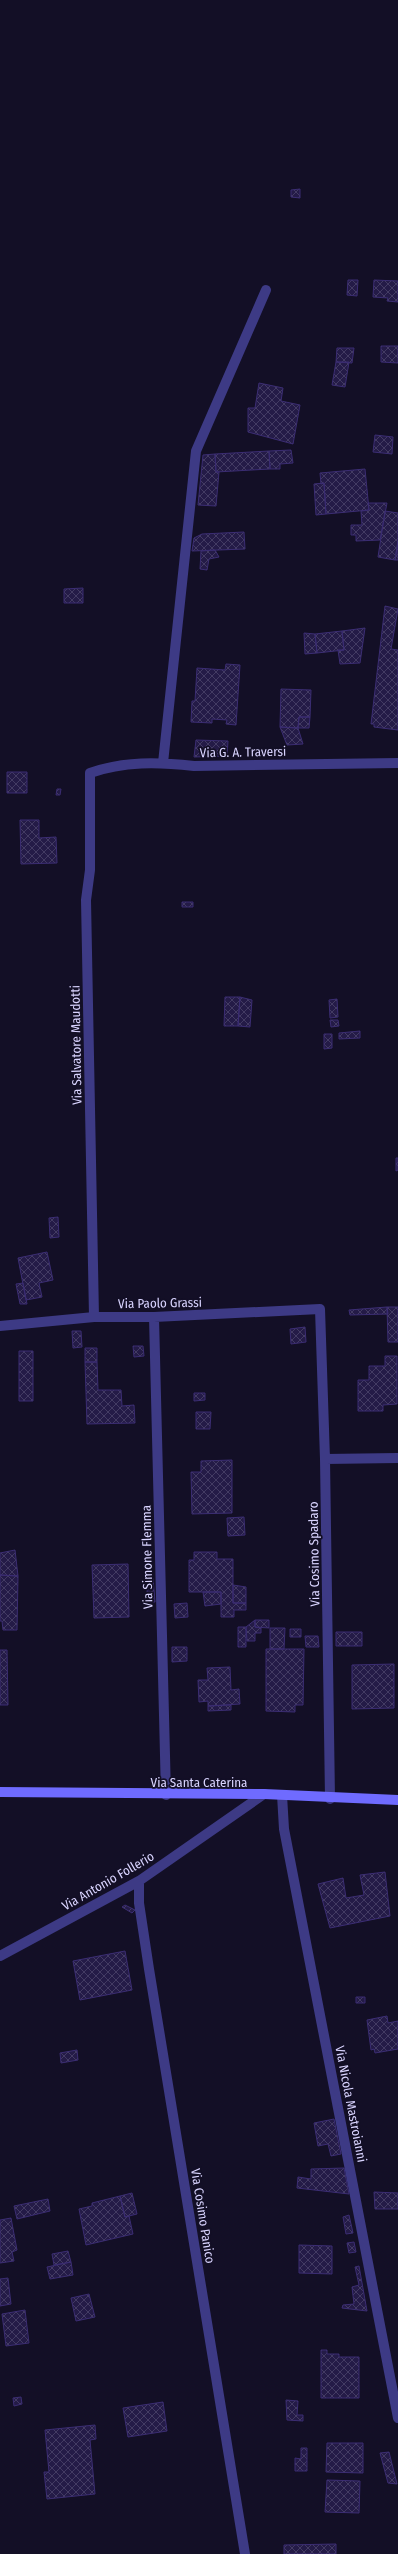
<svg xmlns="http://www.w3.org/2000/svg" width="398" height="2554" font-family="'Fira Sans Condensed',sans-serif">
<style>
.building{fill:url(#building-cross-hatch);stroke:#3b2d73}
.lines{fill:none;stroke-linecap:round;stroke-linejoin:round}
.street{stroke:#3d3a85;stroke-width:10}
.secondary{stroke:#6f6bff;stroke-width:10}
.labels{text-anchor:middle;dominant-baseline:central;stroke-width:3.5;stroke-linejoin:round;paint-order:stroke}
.street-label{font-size:13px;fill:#d9d4ff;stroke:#130f26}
</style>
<defs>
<pattern id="building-cross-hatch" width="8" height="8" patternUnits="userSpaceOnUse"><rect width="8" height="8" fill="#241b47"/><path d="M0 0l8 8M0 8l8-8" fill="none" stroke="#433b63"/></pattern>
</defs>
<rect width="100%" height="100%" fill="#130f26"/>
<path class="building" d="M300 189V198L291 197V190Z
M348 280H358L357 296 347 295Z
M374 280 398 281V302L387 301 388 298 373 297Z
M381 346H398V363L381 362Z
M337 348H354L352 363 336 362Z
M336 362H349L345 387 332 385Z
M259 383 283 388 281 401 300 405 293 444 248 432V408H255Z
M375 435 393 437 392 454 373 452Z
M291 450 293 463 280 464V469H270L269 451Z
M269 451 270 469 216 472 215 454Z
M215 454 216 472H219L216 506 198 505 203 455Z
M365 469 369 510 326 514 324 483 321 484 320 473Z
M324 483 326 514 316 515 314 484Z
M368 503H387L380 540 356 541V535H351V525H362L361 511 369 510Z
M385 511 398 513V541L395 560 378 557Z
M244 532 245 549 192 551 194 538 202 534Z
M398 541V560H395Z
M215 550 219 557 209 559 207 570 200 569 201 551Z
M83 588V603H64V589Z
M385 606 398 609 391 649 398 650V730L374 727V724H371Z
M365 628 360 663 340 664 338 650H344L342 631Z
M342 631 344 650 317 653 315 634Z
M304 633 315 634 317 653 305 654Z
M226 664 240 665 236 725 226 724 227 720 212 719V723L191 722 192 701H195L197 668 225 670Z
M281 689 311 690 310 717H299L298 728 280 727Z
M299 717H310L309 728H298Z
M280 727 298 728 303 744 287 745Z
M196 740 228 741 227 756 194 757Z
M7 772H27V793H7Z
M57 789H61L60 795H56Z
M20 820H39V838L56 837 57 863 21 864Z
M182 902H193V907H182Z
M225 997H240L238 1026H224Z
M240 997 252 1000 250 1027 238 1026Z
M337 999 338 1017 330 1018 329 1000Z
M330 1020H338L339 1026 331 1027Z
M360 1031V1038L339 1039V1033Z
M324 1034H332V1048L324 1049Z
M396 1158H398V1170L396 1171Z
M58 1217 59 1237 50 1238 49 1218Z
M47 1252 53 1280 39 1283 42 1297 26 1300 18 1258Z
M23 1283 27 1304H20L16 1284Z
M387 1307 388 1314 350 1315 349 1310Z
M387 1307H398V1342H388Z
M305 1327 306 1342 291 1344 290 1329Z
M72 1331H81L82 1347 73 1348Z
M133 1346H143L144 1356 134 1357Z
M85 1348H97V1362H85Z
M19 1351H33V1401H19Z
M385 1356H397V1404L383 1405V1411H358V1380H369V1366H385Z
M85 1362H97L98 1390H121L122 1406 134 1405 135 1423 87 1424Z
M194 1393H205V1400L194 1401Z
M196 1412H211L210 1429H196Z
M232 1460V1513L192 1514 191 1472H201V1461Z
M244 1517 245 1535 228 1536 227 1518Z
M15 1550 18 1576 0 1575V1553Z
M194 1552H217V1559H233V1603H246V1610H234V1617H221V1592H189V1560H194Z
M128 1564 129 1617 94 1618 92 1565Z
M0 1575 18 1576 17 1630H3L2 1621H0Z
M146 1578H153L155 1602H148Z
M233 1585 246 1587V1603H233Z
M203 1592H221V1604L205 1606Z
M187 1603 188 1617 175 1618 174 1604Z
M255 1620H269V1628L255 1627Z
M255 1620V1627L261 1628V1633H255V1641H247L246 1627Z
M238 1627H246V1647H238Z
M270 1628H285L284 1649H270Z
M290 1629H301V1637H290Z
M336 1632H362V1646H336Z
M305 1636H318L319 1647H306Z
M172 1647H187V1661L172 1662Z
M266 1649H304L303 1705H295V1712L266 1711Z
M0 1650H7L8 1705H0Z
M394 1664V1708L352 1709V1665Z
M230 1667 231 1690 239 1689 240 1704 208 1706V1701L199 1702 198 1680H208L207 1668Z
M231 1705V1710L208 1711V1706Z
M385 1872 390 1916 330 1928 318 1884 343 1878 346 1898 364 1895 360 1875Z
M125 1905 135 1910 132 1913 122 1907Z
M125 1951 132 1990 80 2000 73 1961Z
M356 1997H365V2003H356Z
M387 2016 388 2023 398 2021V2049L375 2053 374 2049 371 2050 367 2020Z
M77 2050 78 2060 61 2063 60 2053Z
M334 2119 341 2154 331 2156 328 2144 318 2146 314 2123Z
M344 2168 349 2194 297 2188 298 2177 311 2179V2169Z
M374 2192 398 2193V2209H375Z
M132 2193 137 2214 125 2217 120 2196Z
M120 2196 125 2217 129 2216 133 2234 86 2245 79 2209 92 2206V2203Z
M48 2199 50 2211 17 2219 14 2206Z
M349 2215 353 2233 346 2234 343 2217Z
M11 2218 17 2250 12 2252 14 2261 0 2263V2220Z
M354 2242 356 2252 349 2253 347 2243Z
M299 2245 332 2246V2274L299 2273Z
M68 2251 71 2262 54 2265 52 2254Z
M71 2262 73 2275 50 2279 47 2267Z
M359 2266 367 2311 342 2308 343 2305 354 2304 352 2287 359 2285 355 2267Z
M8 2278 11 2304 0 2306V2279Z
M89 2294 95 2317 76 2321 71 2298Z
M25 2310 29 2343 6 2346 2 2314Z
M321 2350H327V2354H339V2357H359V2398H321Z
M21 2397 22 2404 14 2406 13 2398Z
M286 2400 298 2401 297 2415H303V2421L287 2420Z
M163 2402 167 2431 128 2437 123 2408Z
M95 2425 96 2439 90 2440 95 2494 47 2499 44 2472H49L45 2430Z
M327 2443H363V2473L326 2472Z
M301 2448H307V2471H295V2458L301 2459Z
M389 2452 397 2484 388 2483 380 2453Z
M327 2480 360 2481 359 2513 325 2512Z
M336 2544V2554H284V2545Z"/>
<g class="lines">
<path class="street" d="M163 763 196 451 266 290
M94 1317 86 900 90 870V773C124 761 158 762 194 766L398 763
M154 1317 166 1795
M0 1326 94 1317H154L320 1309 325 1459 330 1799
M325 1459 398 1458
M282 1795 284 1829 398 2418
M139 1881V1903L149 1969 245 2554
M0 1956 139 1881 264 1794"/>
<path class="secondary" d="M0 1792 264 1794 398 1800"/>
</g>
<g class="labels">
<g class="street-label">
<text transform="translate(243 752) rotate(-1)">Via G. A. Traversi</text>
<text transform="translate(76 1045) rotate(-91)">Via Salvatore Maudotti</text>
<text transform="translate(160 1303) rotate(-1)">Via Paolo Grassi</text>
<text transform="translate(314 1554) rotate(-91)">Via Cosimo Spadaro</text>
<text transform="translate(147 1557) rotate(-91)">Via Simone Flemma</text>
<text x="199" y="1782">Via Santa Caterina</text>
<text transform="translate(108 1881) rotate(-30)">Via Antonio Follerio</text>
<text transform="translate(351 2104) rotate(79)">Via Nicola Mastroianni</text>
<text transform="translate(203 2216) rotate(81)">Via Cosimo Panico</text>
</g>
</g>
</svg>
